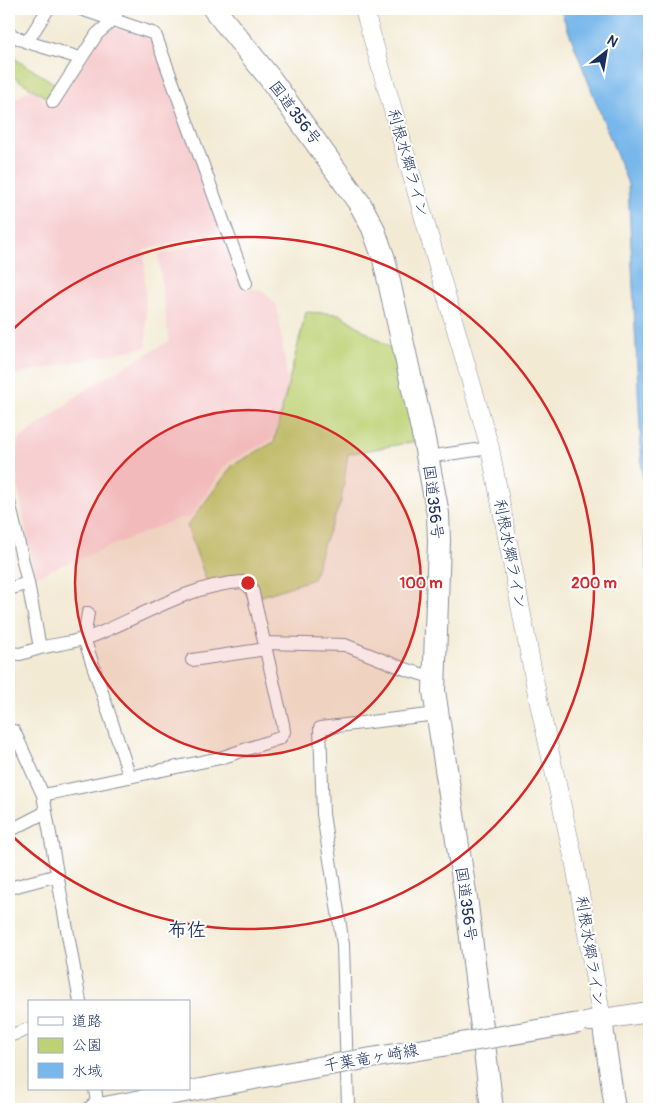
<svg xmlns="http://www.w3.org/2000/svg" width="658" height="1118" font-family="Pangolin,'Klee One',sans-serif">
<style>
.built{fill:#f7cfd0}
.green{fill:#bed175;stroke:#6c806a}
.water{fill:#78b7eb;stroke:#4a73a4}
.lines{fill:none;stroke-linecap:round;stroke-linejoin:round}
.street-casing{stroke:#878c99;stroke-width:14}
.secondary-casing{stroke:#878c99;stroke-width:19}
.primary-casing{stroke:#878c99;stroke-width:22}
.highway-casing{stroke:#878c99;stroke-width:24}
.street{stroke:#fff;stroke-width:12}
.secondary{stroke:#fff;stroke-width:18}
.primary{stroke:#fff;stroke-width:20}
.highway{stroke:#fff;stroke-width:22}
.primary-bridge-casing{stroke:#878c99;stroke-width:22;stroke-linecap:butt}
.primary-bridge{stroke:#fff;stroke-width:20}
.ring{fill:none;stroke:#d62828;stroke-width:2.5}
.labels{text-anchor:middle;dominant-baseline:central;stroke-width:4;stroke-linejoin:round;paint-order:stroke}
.street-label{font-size:16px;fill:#1b2f5e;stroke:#fff}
.quarter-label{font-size:19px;font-weight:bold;fill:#1b2f5e;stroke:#fff}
.centre{fill:#d62828;stroke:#fff;stroke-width:2.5}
.ring-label{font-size:15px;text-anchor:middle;font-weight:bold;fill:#d62828;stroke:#fff;stroke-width:4;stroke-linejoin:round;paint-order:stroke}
</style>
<rect width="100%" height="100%" fill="#fff"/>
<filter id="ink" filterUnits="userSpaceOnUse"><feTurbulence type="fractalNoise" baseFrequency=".02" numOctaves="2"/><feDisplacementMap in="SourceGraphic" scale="10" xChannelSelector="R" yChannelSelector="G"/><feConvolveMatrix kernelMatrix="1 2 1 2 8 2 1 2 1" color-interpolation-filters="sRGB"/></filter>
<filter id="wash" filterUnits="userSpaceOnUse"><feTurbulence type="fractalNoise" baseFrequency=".0096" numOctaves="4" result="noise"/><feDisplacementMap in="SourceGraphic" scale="20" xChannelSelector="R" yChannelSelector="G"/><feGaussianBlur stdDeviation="1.12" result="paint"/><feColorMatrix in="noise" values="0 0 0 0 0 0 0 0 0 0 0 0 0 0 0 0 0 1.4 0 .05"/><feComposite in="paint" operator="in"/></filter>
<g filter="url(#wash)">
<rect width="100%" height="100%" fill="#f3ead4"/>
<path class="built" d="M112 28 143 34 155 43 222 231 144 250 147 347 13 375 9 360V103L30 89 36 90 44 100 55 106 102 36Z
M226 237 245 288 262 290 277 305 288 385 273 439 232 460 224 467 190 518H180L34 577 14 465 18 440 89 387 169 341 158 255Z"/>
<path class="green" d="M9 55 62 88 53 102 9 74Z
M306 312 339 314 398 353 417 441 348 454 341 502 324 543 313 579 250 600 240 583 209 588 187 526 233 465 274 442Z"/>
<path class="water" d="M560 9H649V611L628 184Z"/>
</g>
<g filter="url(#ink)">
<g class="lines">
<g class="street-casing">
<path id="street" d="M81 9 155 34 246 283
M9 34 27 42 80 58
M27 42 48 9
M53 102 97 34 113 20 119 9
M427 457 490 448
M9 502 28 583 40 648C57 644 77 642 93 636 141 617 190 584 243 582L252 589 283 724 284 732 280 738 220 758 43 795
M9 589 28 583
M88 613 84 638 130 777
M265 643 345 645 405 669 434 678
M9 653 20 654 40 648
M192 660 266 649
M14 731 43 795 80 1002
M9 831 46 812
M9 888 58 875
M9 1036 29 1029
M95 1089 98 1109
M345 1109 348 1106 343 945 323 814 320 728 437 714"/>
</g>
<g class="secondary-casing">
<path id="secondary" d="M364 9 490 448 538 699 575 865 602 1020"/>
</g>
<g class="primary-casing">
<path id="primary" d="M602 1020 615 1109
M590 1021 649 1012
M94 1109 318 1067"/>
</g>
<g class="highway-casing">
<path id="highway" d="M214 9 269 77 360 204 373 228 384 259 423 434 438 514 439 541 434 691 467 905 492 1109"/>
</g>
<use href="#street" class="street"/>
<use href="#secondary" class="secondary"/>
<use href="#primary" class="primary"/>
<use href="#highway" class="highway"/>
<g class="primary-bridge-casing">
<path id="primary-bridge" d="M318 1067 579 1023"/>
</g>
<use href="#primary-bridge" class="primary-bridge"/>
</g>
</g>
<circle cx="248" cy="583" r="173" fill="#d62828" fill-opacity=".12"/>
<g class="ring">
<circle cx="248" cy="583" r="173"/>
<path d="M10 332A346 346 0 1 1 10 834"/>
</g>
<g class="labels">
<g class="street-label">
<text transform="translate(295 113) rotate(53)">国道356号</text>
<text transform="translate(408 163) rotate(74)">利根水郷ライン</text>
<text transform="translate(433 502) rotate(83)">国道356号</text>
<text transform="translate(510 554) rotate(79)">利根水郷ライン</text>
<text transform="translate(466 904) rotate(82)">国道356号</text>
<text transform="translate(590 951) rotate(81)">利根水郷ライン</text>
<text transform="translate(371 1058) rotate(-10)">千葉竜ヶ崎線</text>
</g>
<g class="quarter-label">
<text x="187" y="930">布佐</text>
</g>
</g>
<circle cx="248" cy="583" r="8" class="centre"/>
<g class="ring-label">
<text x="421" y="588">100 m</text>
<text x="594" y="588">200 m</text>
</g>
<rect width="658" height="1118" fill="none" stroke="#fff" stroke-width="30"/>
<rect x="28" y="1000" width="162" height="90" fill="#ffffff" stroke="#a4acbf"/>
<rect x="38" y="1017" width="25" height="8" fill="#ffffff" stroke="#a4acbf"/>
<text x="72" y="1026" font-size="15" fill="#1b2f5e">道路</text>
<rect x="38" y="1038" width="25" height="15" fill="#bed175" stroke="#a4acbf"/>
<text x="72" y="1050" font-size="15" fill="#1b2f5e">公園</text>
<rect x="38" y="1063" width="25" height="15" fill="#78b7eb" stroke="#a4acbf"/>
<text x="72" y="1076" font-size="15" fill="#1b2f5e">水域</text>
<g transform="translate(606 52) rotate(31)" stroke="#ffffff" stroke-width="4" paint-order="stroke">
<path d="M0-4L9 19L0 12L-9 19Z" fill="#1b2f5e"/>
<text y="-8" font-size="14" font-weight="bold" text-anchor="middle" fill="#1b2f5e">N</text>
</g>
</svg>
